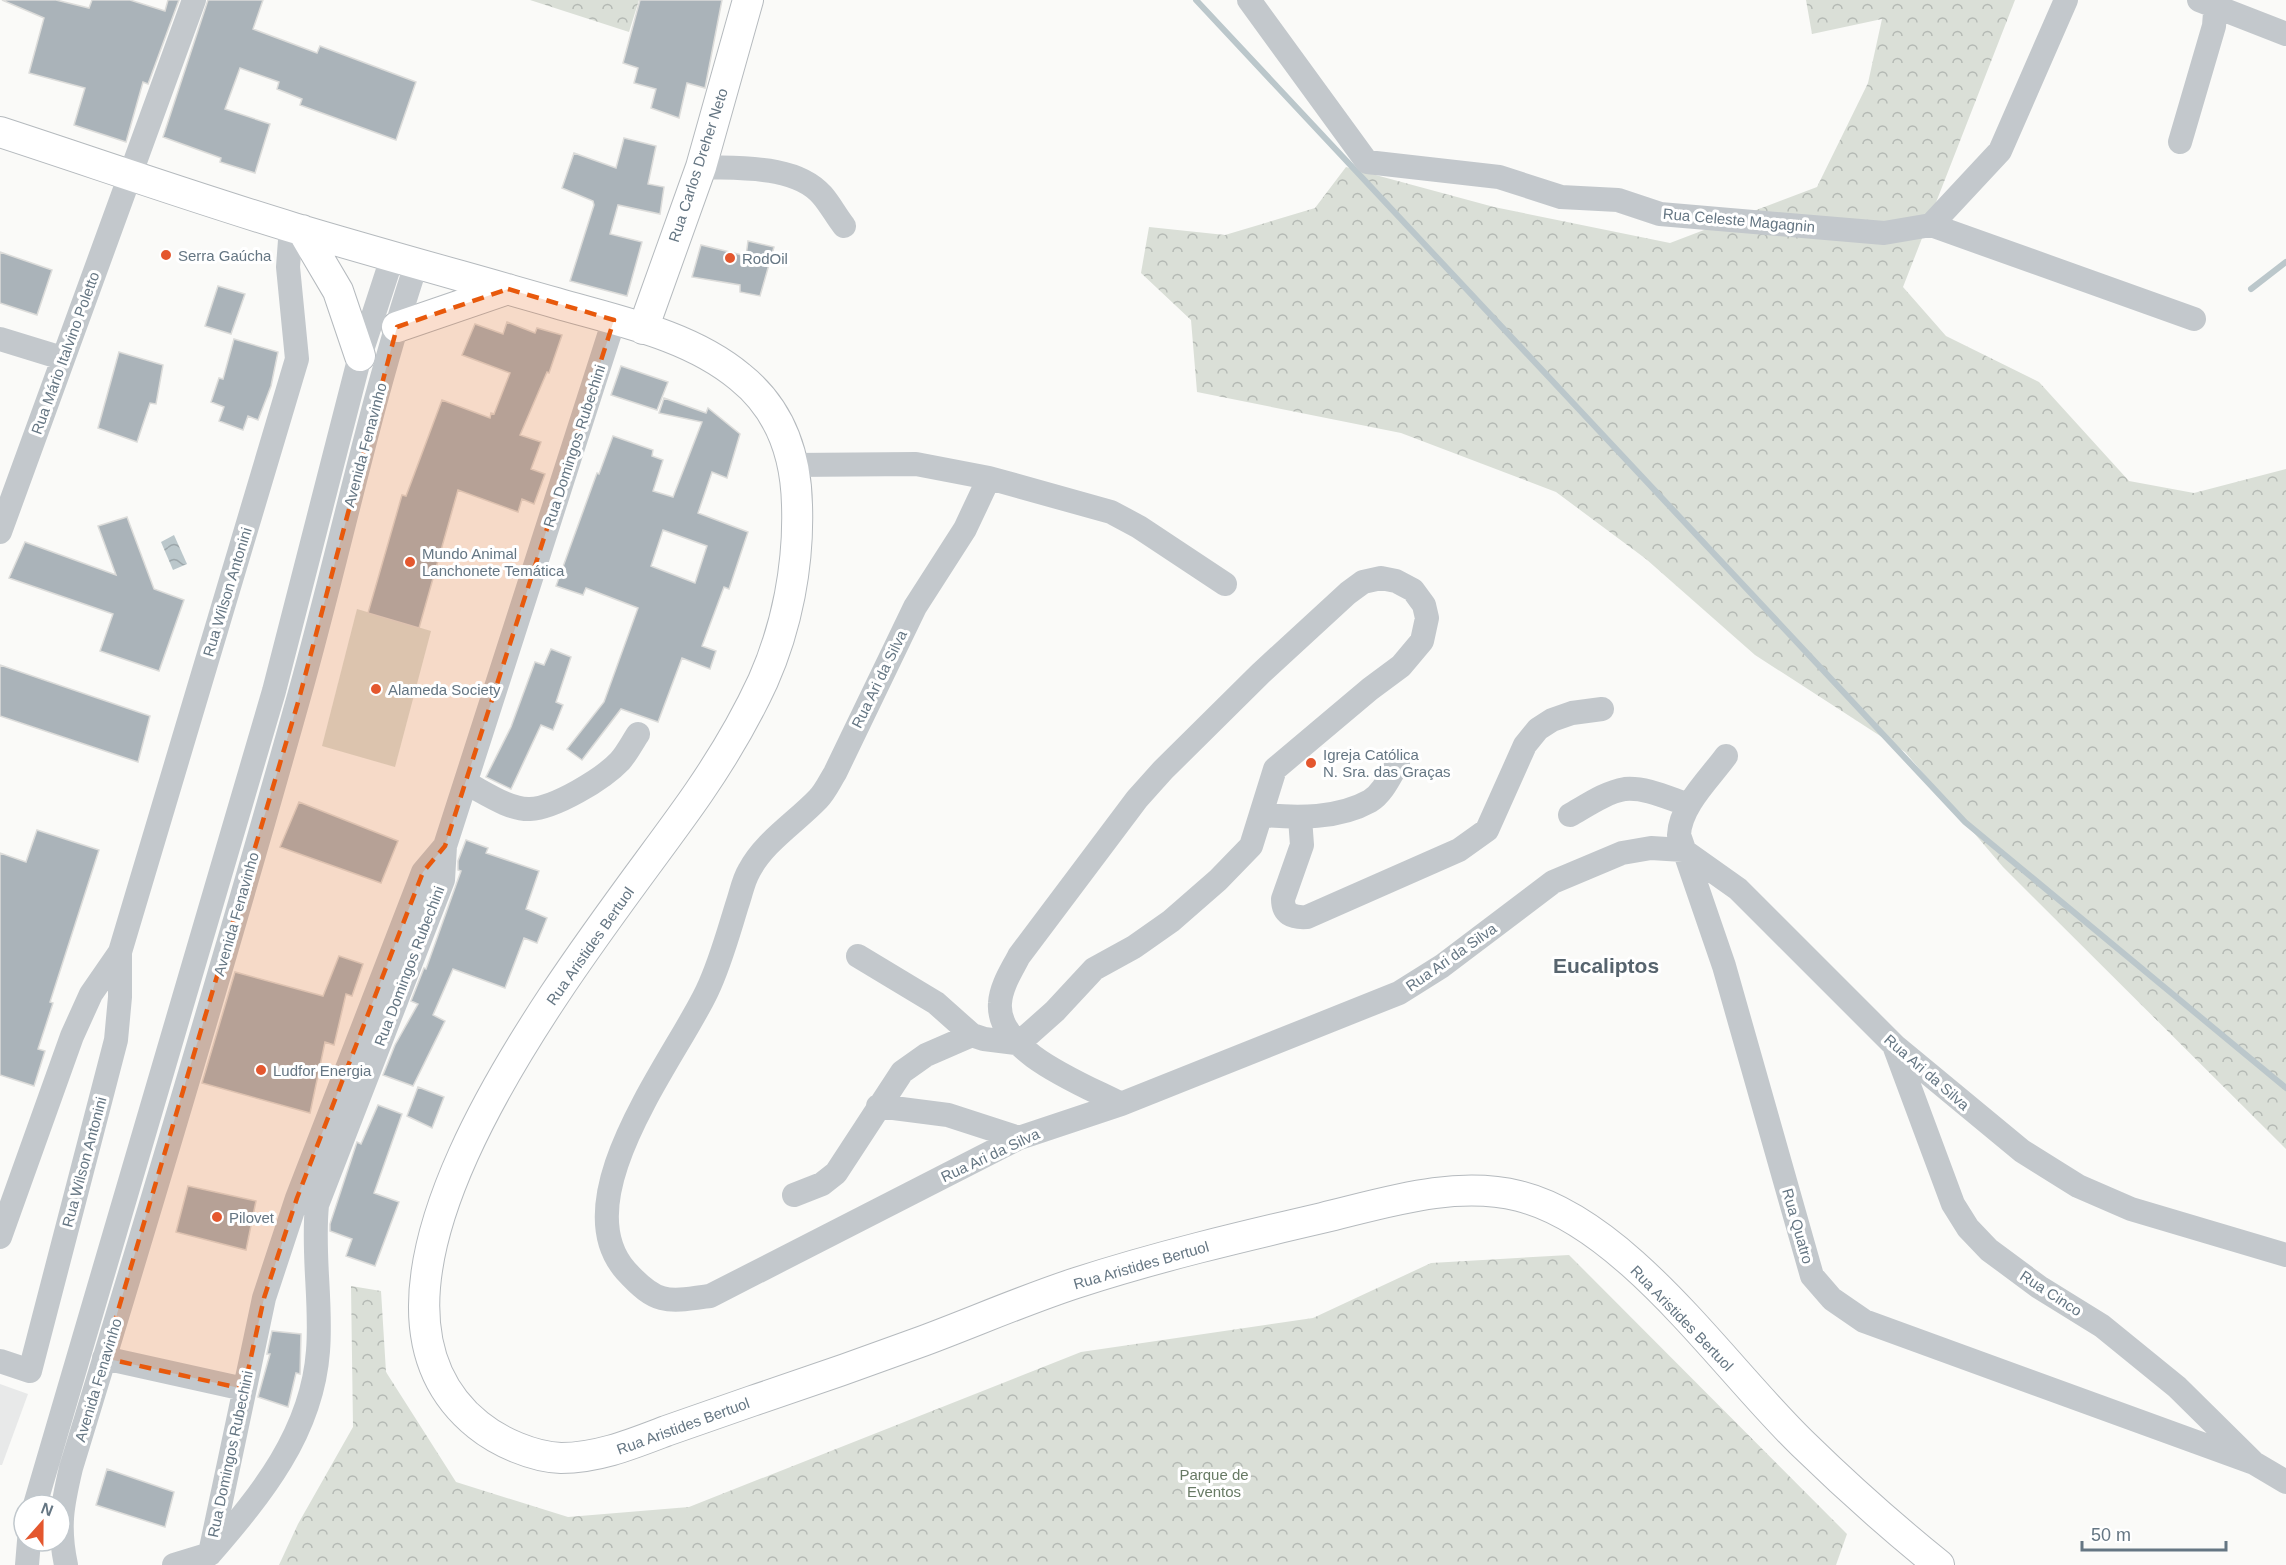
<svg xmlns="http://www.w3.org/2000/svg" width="2286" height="1565" font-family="Arial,sans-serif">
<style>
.built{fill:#e8e9e9}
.forest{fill:url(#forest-crowns)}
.garden{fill:#dadfd7}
.water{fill:url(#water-waves)}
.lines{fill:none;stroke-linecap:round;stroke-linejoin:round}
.stream{stroke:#bbc7cb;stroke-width:6}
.building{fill:#aab3b9;stroke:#dcdcda;stroke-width:1.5;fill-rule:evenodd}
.major-casing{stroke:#b5babe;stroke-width:32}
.minor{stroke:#c3c8cc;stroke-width:24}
.major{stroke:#fff;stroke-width:30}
.marked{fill:#e8590c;fill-opacity:0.2;stroke:#e8590c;stroke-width:4.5;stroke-dasharray:12 8;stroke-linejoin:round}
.poi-dot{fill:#e4572e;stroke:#fff;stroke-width:2}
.labels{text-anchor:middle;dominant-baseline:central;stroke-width:6;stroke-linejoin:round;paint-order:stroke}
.street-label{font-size:15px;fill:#657683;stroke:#fff}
.poi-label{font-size:15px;fill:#657683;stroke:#fff;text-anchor:start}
.park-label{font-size:15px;fill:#687a64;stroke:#fff}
.district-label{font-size:21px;font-weight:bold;fill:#57646e;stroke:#fff}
</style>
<defs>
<pattern id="forest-crowns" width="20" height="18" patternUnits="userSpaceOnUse" patternTransform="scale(1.5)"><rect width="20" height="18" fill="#dadfd7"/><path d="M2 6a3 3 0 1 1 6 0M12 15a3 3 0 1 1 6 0" fill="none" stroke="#b4b9b4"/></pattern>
<pattern id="water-waves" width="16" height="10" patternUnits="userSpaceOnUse" patternTransform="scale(1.5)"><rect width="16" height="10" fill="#bbc7cb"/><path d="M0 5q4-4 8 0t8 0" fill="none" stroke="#9ca6aa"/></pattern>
</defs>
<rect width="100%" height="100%" fill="#fafaf8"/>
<path class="built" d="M0 1384 28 1394 2 1465H0Z"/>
<path class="forest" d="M530 0H639L629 32Z
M1806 0H2015L1903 287 1946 336 2039 382 2129 481 2194 493 2286 469V1149L2003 867 1905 752 1755 655 1646 559 1556 492 1401 433 1197 392 1191 320 1141 273 1149 227 1225 235 1315 208 1346 167 1494 207 1670 243 1817 187 1868 83 1882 19 1812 34Z
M1569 1255 1847 1534 1836 1565H279L298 1524 353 1427 351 1286 381 1291 386 1372 456 1482 568 1517 689 1507 1081 1352 1313 1318 1431 1263Z"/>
<path class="garden" d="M357 609 431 631 395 767 322 746Z"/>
<path class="water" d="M174 535 187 564 173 570 161 542Z"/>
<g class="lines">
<path class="stream" d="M1196 0 1965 822 2286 1088
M2251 289 2286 262"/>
</g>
<path class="building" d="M2 0H56L89 8 92 0H130L165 11 168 0H179L148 84 143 82 126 142 74 125 85 88 29 73 44 18Z
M208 0H263L253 29 317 53 320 46 416 82 396 140 300 105 302 99 277 89 279 82 240 68 225 109 270 124 255 173 220 162 221 158 163 137Z
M640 0H722L705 88 687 83 679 118 651 108 656 89 634 83 638 68 623 63Z
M624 138 656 146 648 184 664 187 660 214 618 205 610 234 642 242 627 296 570 281 594 205 593 201 562 188 574 153 616 168Z
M748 241 774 247 760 296 740 292V285L692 277 701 245 746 256Z
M0 252 52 270 37 315 0 303Z
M218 286 245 294 231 334 205 326Z
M507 322 535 333 537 328 562 335 549 373 547 372 520 435 541 442 531 469 545 474 534 504 522 499 518 512 458 490 419 628 368 613 402 495 406 496 442 400 490 418 491 413 494 414 510 373 462 355 475 324 503 334Z
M234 339 278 352 271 386 258 420 248 416 243 430 219 421 224 407 211 402 219 378 223 379Z
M119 352 163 365 156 404 150 403 137 442 98 428Z
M621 366 668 382 657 410 611 395Z
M664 398 706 413 708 408 740 434 727 478 712 472 698 513 748 532 729 589 724 587 702 646 716 651 710 669 682 658 658 722 621 709 582 760 567 749 604 702 638 608 586 588 583 595 556 586 597 473 599 474 613 436 653 450 652 456 663 460 653 491 673 497 702 422 659 413ZM663 530 707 546 695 583 651 566Z
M127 517 154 589 184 600 159 671 100 651 113 614 9 578 25 542 116 575 98 526Z
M551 649 571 657 556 702 563 705 553 730 541 725 511 789 486 777 511 727 535 662 544 665Z
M0 665 150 716 138 762 0 716Z
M299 802 398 841 381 883 280 847Z
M37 830 99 850 50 1002 53 1003 38 1049 45 1051 34 1086 0 1075V853L26 862Z
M466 840 488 848 486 853 539 871 526 909 547 918 537 943 524 938 505 988 453 969 433 1015 445 1021 413 1086 383 1075 395 1045 418 1004 411 1001 424 968 426 969 461 871 458 870V861Z
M339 956 363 964 352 996 346 994 334 1045 325 1042 310 1113 202 1083 235 972 323 996Z
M418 1087 444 1097 432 1128 407 1116Z
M378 1105 402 1114 374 1193 399 1202 375 1266 346 1256 352 1239 330 1231V1224L357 1142 361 1144Z
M188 1186 256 1201 246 1250 176 1232Z
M272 1331 301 1334 300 1374 296 1373 288 1407 258 1397 270 1354H267Z
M107 1469 174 1492 165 1527 96 1505Z"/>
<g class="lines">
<g class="major-casing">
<path id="major" d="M0 132C98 164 195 198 294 228 381 254 469 278 556 303 618 321 690 335 740 377 780 409 796 455 797 505 799 565 787 627 763 681 745 720 723 757 699 792 612 920 300 1281 478 1425 499 1442 533 1457 561 1458 598 1458 632 1444 666 1431 694 1421 723 1411 752 1401 809 1382 866 1362 923 1341 974 1322 1024 1300 1076 1283 1156 1257 1240 1237 1322 1218 1385 1203 1454 1180 1519 1196 1627 1223 1724 1368 1803 1444 1846 1486 1892 1527 1939 1565
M302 230 338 291 360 356
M397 327 508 289
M643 329 701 167 748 0"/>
</g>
<path class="minor" d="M1249 0 1367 162 1499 177 1561 197 1618 200 1660 214 1884 233 1931 225 2194 319
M2199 0 2286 34
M2180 142 2214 26 2216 0
M701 167C738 169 795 164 822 195 830 204 836 216 844 226
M1931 225 2000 151 2066 0
M0 339 62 358
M793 465 916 464 989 478 965 529 915 607 835 773C830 781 825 792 818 799 795 823 764 842 749 871 743 881 741 894 737 905 728 934 720 964 707 991 675 1059 562 1199 626 1271 657 1305 667 1302 710 1296L1019 1138 1121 1104 1399 993 1442 966 1553 882 1622 853 1651 848 1683 850 1738 889 1895 1046 2022 1151 2078 1186 2131 1209 2286 1255
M989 478 1111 512 1139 527 1225 584
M0 532 194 0
M1726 756C1710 778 1680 806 1679 835L1724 966 1812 1276 1832 1299 1864 1321 2254 1463
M466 783C484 792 509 810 530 809 555 808 603 779 620 761 627 753 632 743 638 734
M1263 815C1297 818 1338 819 1370 801 1383 793 1390 776 1398 763
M1570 815C1586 806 1606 792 1625 789 1646 787 1670 799 1689 805
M1300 818 1302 845 1283 899C1283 914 1292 918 1307 917L1459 850 1487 830 1525 745 1538 729 1552 720 1572 713 1602 709
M858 956 936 1003 972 1035 984 1039 1016 1043 1028 1035 1055 1011 1094 969 1134 947 1171 921 1218 880 1251 846 1275 769 1370 689 1401 666 1422 641 1427 618 1424 605 1413 590 1396 581 1381 578 1363 582 1348 593 1261 673 1163 770 1137 799 1019 956C1012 970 1001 986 1000 1003 996 1052 1085 1085 1121 1104
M1895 1048 1953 1204 1968 1228 1989 1250 2039 1287 2102 1326 2177 1387 2254 1463 2286 1482
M878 1106 948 1115 1019 1138
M794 1195 822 1184 836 1173 902 1072 926 1055 972 1035
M0 1237 72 1036 91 994 120 952
M104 1358 244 1389
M0 1361 30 1371 116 1040 120 997V952L297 359 288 267 291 227
M35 1505 274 691 360 356 393 255
M210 1553 264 1298 297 1198 423 872 445 846
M210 1554C261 1495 312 1433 318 1351 322 1303 312 1254 317 1205L443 880 445 846 614 320
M27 1565 29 1541
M66 1565C58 1527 62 1506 71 1468 149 1213 226 957 298 700 339 555 369 406 417 262
M174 1565 210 1554"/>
<use href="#major" class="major"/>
</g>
<path class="marked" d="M508 289 614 320 445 846 423 872 297 1198 264 1298 244 1389 104 1358 299 699 397 327Z"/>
<g class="poi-dot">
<circle cx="166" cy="255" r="6"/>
<circle cx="730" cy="258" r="6"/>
<circle cx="410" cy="562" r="6"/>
<circle cx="376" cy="689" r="6"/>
<circle cx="1311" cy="763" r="6"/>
<circle cx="261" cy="1070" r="6"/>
<circle cx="217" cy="1217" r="6"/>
</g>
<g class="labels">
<g class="street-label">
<text transform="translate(698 165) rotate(-72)">Rua Carlos Dreher Neto</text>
<text transform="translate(1739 220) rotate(5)">Rua Celeste Magagnin</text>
<text transform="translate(65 353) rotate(-70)">Rua Mário Italvino Poletto</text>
<text transform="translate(365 445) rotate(-75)">Avenida Fenavinho</text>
<text transform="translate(574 446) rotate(-72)">Rua Domingos Rubechini</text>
<text transform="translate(227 592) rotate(-73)">Rua Wilson Antonini</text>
<text transform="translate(879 679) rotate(-64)">Rua Ari da Silva</text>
<text transform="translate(236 914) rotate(-74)">Avenida Fenavinho</text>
<text transform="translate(590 946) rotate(-55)">Rua Aristides Bertuol</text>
<text transform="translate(1451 957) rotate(-35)">Rua Ari da Silva</text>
<text transform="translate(409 966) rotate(-69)">Rua Domingos Rubechini</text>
<text transform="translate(1927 1072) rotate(41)">Rua Ari da Silva</text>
<text transform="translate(990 1155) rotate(-25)">Rua Ari da Silva</text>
<text transform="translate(84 1162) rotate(-75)">Rua Wilson Antonini</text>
<text transform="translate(1798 1226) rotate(74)">Rua Quatro</text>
<text transform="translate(1141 1265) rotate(-16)">Rua Aristides Bertuol</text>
<text transform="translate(2051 1293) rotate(33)">Rua Cinco</text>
<text transform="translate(1682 1318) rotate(46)">Rua Aristides Bertuol</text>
<text transform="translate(98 1380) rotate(-73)">Avenida Fenavinho</text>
<text transform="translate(683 1426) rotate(-20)">Rua Aristides Bertuol</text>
<text transform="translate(230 1454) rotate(-78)">Rua Domingos Rubechini</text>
</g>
<g class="poi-label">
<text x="178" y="255">Serra Gaúcha</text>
<text x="742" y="258">RodOil</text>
<text x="422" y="553">Mundo Animal<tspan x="422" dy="17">Lanchonete Temática</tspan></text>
<text x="388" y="689">Alameda Society</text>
<text x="1323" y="754">Igreja Católica<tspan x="1323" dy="17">N. Sra. das Graças</tspan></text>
<text x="273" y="1070">Ludfor Energia</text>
<text x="229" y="1217">Pilovet</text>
</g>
<g class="park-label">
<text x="1214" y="1474">Parque de<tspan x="1214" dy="17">Eventos</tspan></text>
</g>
<g class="district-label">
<text x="1606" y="965">Eucaliptos</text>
</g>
</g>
<g transform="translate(42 1523) rotate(21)"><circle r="28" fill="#ffffff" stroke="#c1c8cd" stroke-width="1.5"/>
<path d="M0-4.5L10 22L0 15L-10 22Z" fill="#e4572e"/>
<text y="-9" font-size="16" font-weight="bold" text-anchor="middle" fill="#657683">N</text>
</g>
<path d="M2082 1541v9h144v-9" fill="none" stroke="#657683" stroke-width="3"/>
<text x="2091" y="1541" font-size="18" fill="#657683" stroke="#ffffff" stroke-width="4.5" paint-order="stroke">50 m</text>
</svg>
